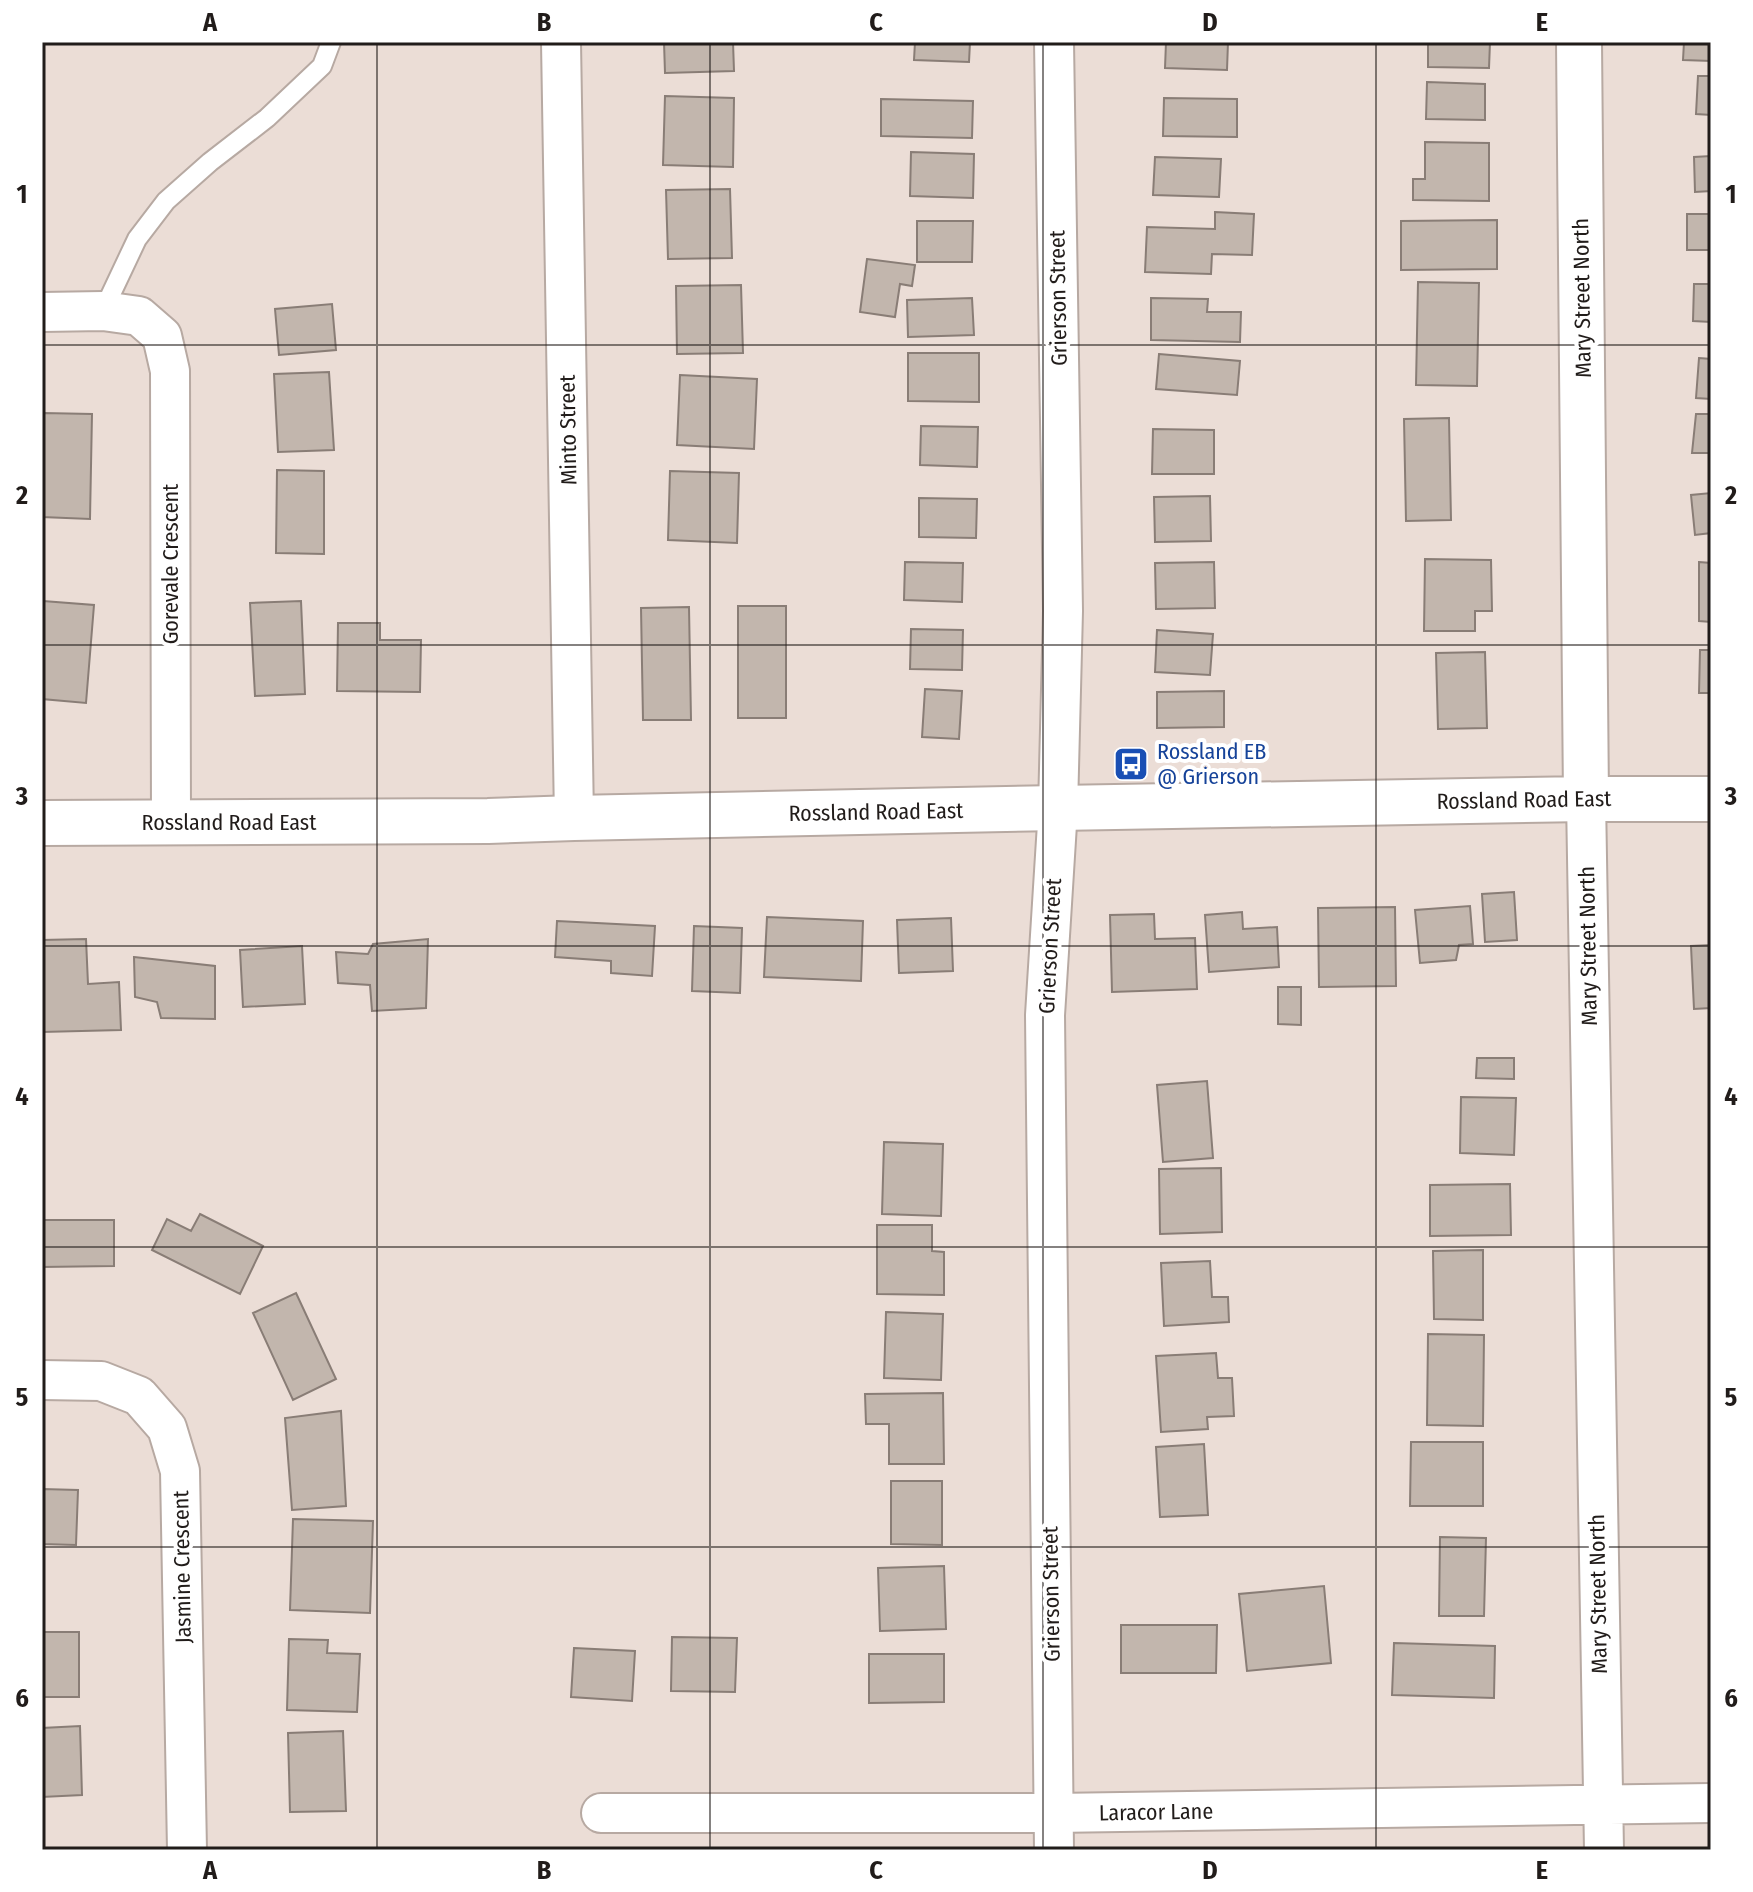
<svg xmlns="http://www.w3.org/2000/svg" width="1753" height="1892" font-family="'Fira Sans Condensed',sans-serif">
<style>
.building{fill:#c2b6ad;stroke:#897d76;stroke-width:2}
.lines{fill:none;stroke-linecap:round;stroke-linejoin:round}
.lane-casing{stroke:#b7a9a2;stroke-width:22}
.street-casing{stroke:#b7a9a2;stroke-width:42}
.secondary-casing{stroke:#b7a9a2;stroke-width:48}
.lane{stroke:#fff;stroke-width:18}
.street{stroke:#fff;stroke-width:38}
.secondary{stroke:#fff;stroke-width:44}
.grid{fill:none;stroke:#211c1a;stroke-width:2;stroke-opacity:0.55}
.labels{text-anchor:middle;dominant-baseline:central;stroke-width:8;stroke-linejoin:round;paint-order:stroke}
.street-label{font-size:22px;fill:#211c1a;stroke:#fff}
.transit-label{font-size:22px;fill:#164399;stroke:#fff;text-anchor:start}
.neatline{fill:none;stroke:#211c1a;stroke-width:3}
.grid-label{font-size:26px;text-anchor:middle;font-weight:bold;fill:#211c1a}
</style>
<rect width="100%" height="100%" fill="#ebddd6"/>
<path class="building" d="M664 42H733L734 71 665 73Z
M915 42H970L969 62 914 60Z
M1166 42H1228L1227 70 1165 68Z
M1428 42H1490L1489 68 1428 67Z
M1684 42H1711V61L1683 60Z
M1698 76H1711V115L1696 114Z
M1427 82 1485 84V120L1426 119Z
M665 96 734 98 733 167 663 165Z
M1164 98 1237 99V137L1163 136Z
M881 99 973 101 972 138 881 136Z
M1425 142 1489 143V201L1413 200V179H1425Z
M911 152 974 154 973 198 910 196Z
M1711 156V191L1695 192 1694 157Z
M1155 157 1221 159 1219 197 1153 195Z
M730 189 732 258 668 259 666 190Z
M1215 212 1254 214 1252 255 1212 254 1211 274 1145 272 1147 227 1215 229Z
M1687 214H1711V250H1687Z
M1497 220V269L1401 270V221Z
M917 221H973L972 262H917Z
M867 259 915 265 912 286 900 284 895 317 860 312Z
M1418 282 1479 283 1477 386 1416 385Z
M1694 284H1711V322L1693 321Z
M741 285 743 353 677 354 676 286Z
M972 298 974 335 908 337 907 300Z
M1151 298 1208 299 1207 312H1241L1240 342 1151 340Z
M332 304 336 350 279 355 275 309Z
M908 353H979V402L908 401Z
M1159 354 1240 361 1237 395 1156 389Z
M1699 358 1711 359V399L1696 398Z
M329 372 334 450 278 452 274 374Z
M680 375 757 379 754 449 677 445Z
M43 413 92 414 90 519 42 517Z
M1696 414H1711V453H1692Z
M1449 418 1451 520 1406 521 1404 419Z
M921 426 978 427 977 467 920 465Z
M1153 429 1214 430V474H1152Z
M277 470 324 471V554L276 553Z
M670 471 739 473 737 543 668 540Z
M1711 493V533L1695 535 1691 495Z
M1210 496 1211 541 1155 542 1154 497Z
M919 498 977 499 976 538 919 537Z
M1425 559 1491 560 1492 611H1475V631H1424Z
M905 562 963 563 962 602 904 600Z
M1214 562 1215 608 1156 609 1155 563Z
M1699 562 1711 563V622L1699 621Z
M43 601 94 605 86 703 42 699Z
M301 601 305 694 255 696 250 603Z
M738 606H786V718H738Z
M689 607 691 720H643L641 608Z
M338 623H380V640H421L420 692 337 691Z
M911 629 963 630 962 670 910 669Z
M1157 630 1213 634 1210 675 1155 672Z
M1700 650H1711V693H1699Z
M1485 652 1487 728 1438 729 1436 653Z
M925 689 962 691 959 739 922 737Z
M1224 691V727L1157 728V692Z
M1514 892 1517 940 1485 942 1482 894Z
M1470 906 1473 944 1459 945 1456 960 1420 963 1415 910Z
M1395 907 1396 986 1319 987 1318 908Z
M1242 912 1243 929 1277 927 1279 967 1209 972 1205 915Z
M1154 914 1155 939 1195 938 1197 989 1112 992 1110 915Z
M767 917 863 921 861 981 764 977Z
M951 918 953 971 899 973 897 920Z
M557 921 655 926 652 976 611 973V961L555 957Z
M694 926 742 928 740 993 692 991Z
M86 939 88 984 119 982 121 1030 42 1032V940Z
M428 939 426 1008 372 1011 370 985 338 983 336 952 368 954 373 944Z
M1711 945V1008L1694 1009 1691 946Z
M302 946 305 1004 243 1007 240 950Z
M134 957 215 966V1019L161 1018 157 1002 135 997Z
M1278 987H1301V1025L1278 1024Z
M1477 1058H1514V1079L1476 1078Z
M1207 1081 1213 1158 1163 1162 1157 1085Z
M1461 1097 1516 1098 1514 1155 1460 1153Z
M884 1142 943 1144 941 1216 882 1214Z
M1221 1168 1222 1232 1160 1234 1159 1169Z
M1510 1184 1511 1235 1430 1236V1185Z
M200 1214 263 1246 240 1294 152 1250 167 1219 191 1231Z
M42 1220H114V1266L42 1267Z
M877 1225H932V1251L944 1252V1295L877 1294Z
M1483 1250V1320L1434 1319 1433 1251Z
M1210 1261 1212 1297H1228L1229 1322 1164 1326 1161 1263Z
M296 1293 336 1379 293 1400 253 1313Z
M886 1312 943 1314 941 1380 884 1378Z
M1428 1334 1484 1335 1483 1426 1427 1425Z
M1216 1353 1218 1378H1232L1234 1416 1207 1417 1208 1429 1161 1432 1156 1356Z
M943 1393 944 1464H889V1424H866L865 1394Z
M341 1411 346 1506 292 1510 285 1418Z
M1411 1442H1483V1506H1410Z
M1204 1444 1208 1515 1160 1517 1156 1447Z
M891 1481H942V1545L891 1544Z
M42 1489 78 1490 76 1545 42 1544Z
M293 1519 373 1521 370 1613 290 1610Z
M1440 1537 1486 1538 1484 1616H1439Z
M944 1566 946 1629 880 1631 878 1568Z
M1324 1586 1331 1663 1247 1671 1239 1594Z
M1121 1625H1217L1216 1673H1121Z
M42 1632H79V1697H42Z
M672 1637 737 1638 735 1692 671 1691Z
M289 1639 328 1640 327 1653 360 1654 357 1712 287 1710Z
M1394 1643 1495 1646 1494 1698 1392 1695Z
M574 1648 635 1651 632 1701 571 1697Z
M869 1654H944V1702L869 1703Z
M80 1726 82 1795 42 1797V1728Z
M343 1731 346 1811 290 1812 288 1733Z"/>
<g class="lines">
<g class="lane-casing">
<path id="lane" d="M103 311 137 239 166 201 210 162 267 118 322 66 331 42"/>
</g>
<g class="street-casing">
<path id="street" d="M561 42 574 818
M42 312 103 311 139 316 162 336 170 371 171 822
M1586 799 1604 1850
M42 1380 101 1381 139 1396 167 1428 180 1471 187 1850
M601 1813H1054L1711 1803
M1054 1850 1045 1015 1058 808 1063 611 1054 42"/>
</g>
<g class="secondary-casing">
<path id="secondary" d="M1579 42 1586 799
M42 823 488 821 574 818 1058 808 1586 799H1711"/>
</g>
<use href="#lane" class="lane"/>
<use href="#street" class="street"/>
<use href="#secondary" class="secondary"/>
</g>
<path class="grid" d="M377 42V1850M710 42V1850M1043 42V1850M1376 42V1850M42 345H1711M42 645H1711M42 946H1711M42 1247H1711M42 1547H1711"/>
<defs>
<g id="bus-square" transform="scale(1.8)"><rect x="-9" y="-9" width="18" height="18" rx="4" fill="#1a4fb4" stroke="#fff"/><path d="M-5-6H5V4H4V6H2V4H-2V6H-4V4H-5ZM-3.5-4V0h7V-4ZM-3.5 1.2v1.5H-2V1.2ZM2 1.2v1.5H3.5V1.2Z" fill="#fff"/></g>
</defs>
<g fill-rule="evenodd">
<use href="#bus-square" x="1131" y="764"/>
</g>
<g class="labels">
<g class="street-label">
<text transform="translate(1058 298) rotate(-91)">Grierson Street</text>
<text transform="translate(1582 298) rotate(-91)">Mary Street North</text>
<text transform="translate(568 430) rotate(-91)">Minto Street</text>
<text transform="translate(170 564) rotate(-90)">Gorevale Crescent</text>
<text transform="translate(1524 800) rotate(-1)">Rossland Road East</text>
<text transform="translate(876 812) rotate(-1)">Rossland Road East</text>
<text x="229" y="822">Rossland Road East</text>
<text transform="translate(1050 946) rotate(-87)">Grierson Street</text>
<text transform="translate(1588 946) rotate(-91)">Mary Street North</text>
<text transform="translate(182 1567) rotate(-91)">Jasmine Crescent</text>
<text transform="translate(1051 1594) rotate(-91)">Grierson Street</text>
<text transform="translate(1598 1594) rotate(-91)">Mary Street North</text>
<text transform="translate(1156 1812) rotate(-1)">Laracor Lane</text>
</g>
<g class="transit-label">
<text x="1157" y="751">Rossland EB<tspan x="1157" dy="25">@ Grierson</tspan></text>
</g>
</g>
<rect width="1753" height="1892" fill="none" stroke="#ffffff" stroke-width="88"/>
<rect x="44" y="44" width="1665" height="1804" class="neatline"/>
<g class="grid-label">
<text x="210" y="31">A</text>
<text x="544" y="31">B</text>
<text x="876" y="31">C</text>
<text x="1210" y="31">D</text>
<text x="1542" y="31">E</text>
<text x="22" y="203">1</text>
<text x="1731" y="203">1</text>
<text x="22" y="504">2</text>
<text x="1731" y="504">2</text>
<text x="22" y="805">3</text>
<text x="1731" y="805">3</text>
<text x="22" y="1105">4</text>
<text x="1731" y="1105">4</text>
<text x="22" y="1406">5</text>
<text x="1731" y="1406">5</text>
<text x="22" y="1707">6</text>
<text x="1731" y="1707">6</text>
<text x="210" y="1879">A</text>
<text x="544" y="1879">B</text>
<text x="876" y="1879">C</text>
<text x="1210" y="1879">D</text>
<text x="1542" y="1879">E</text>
</g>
</svg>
